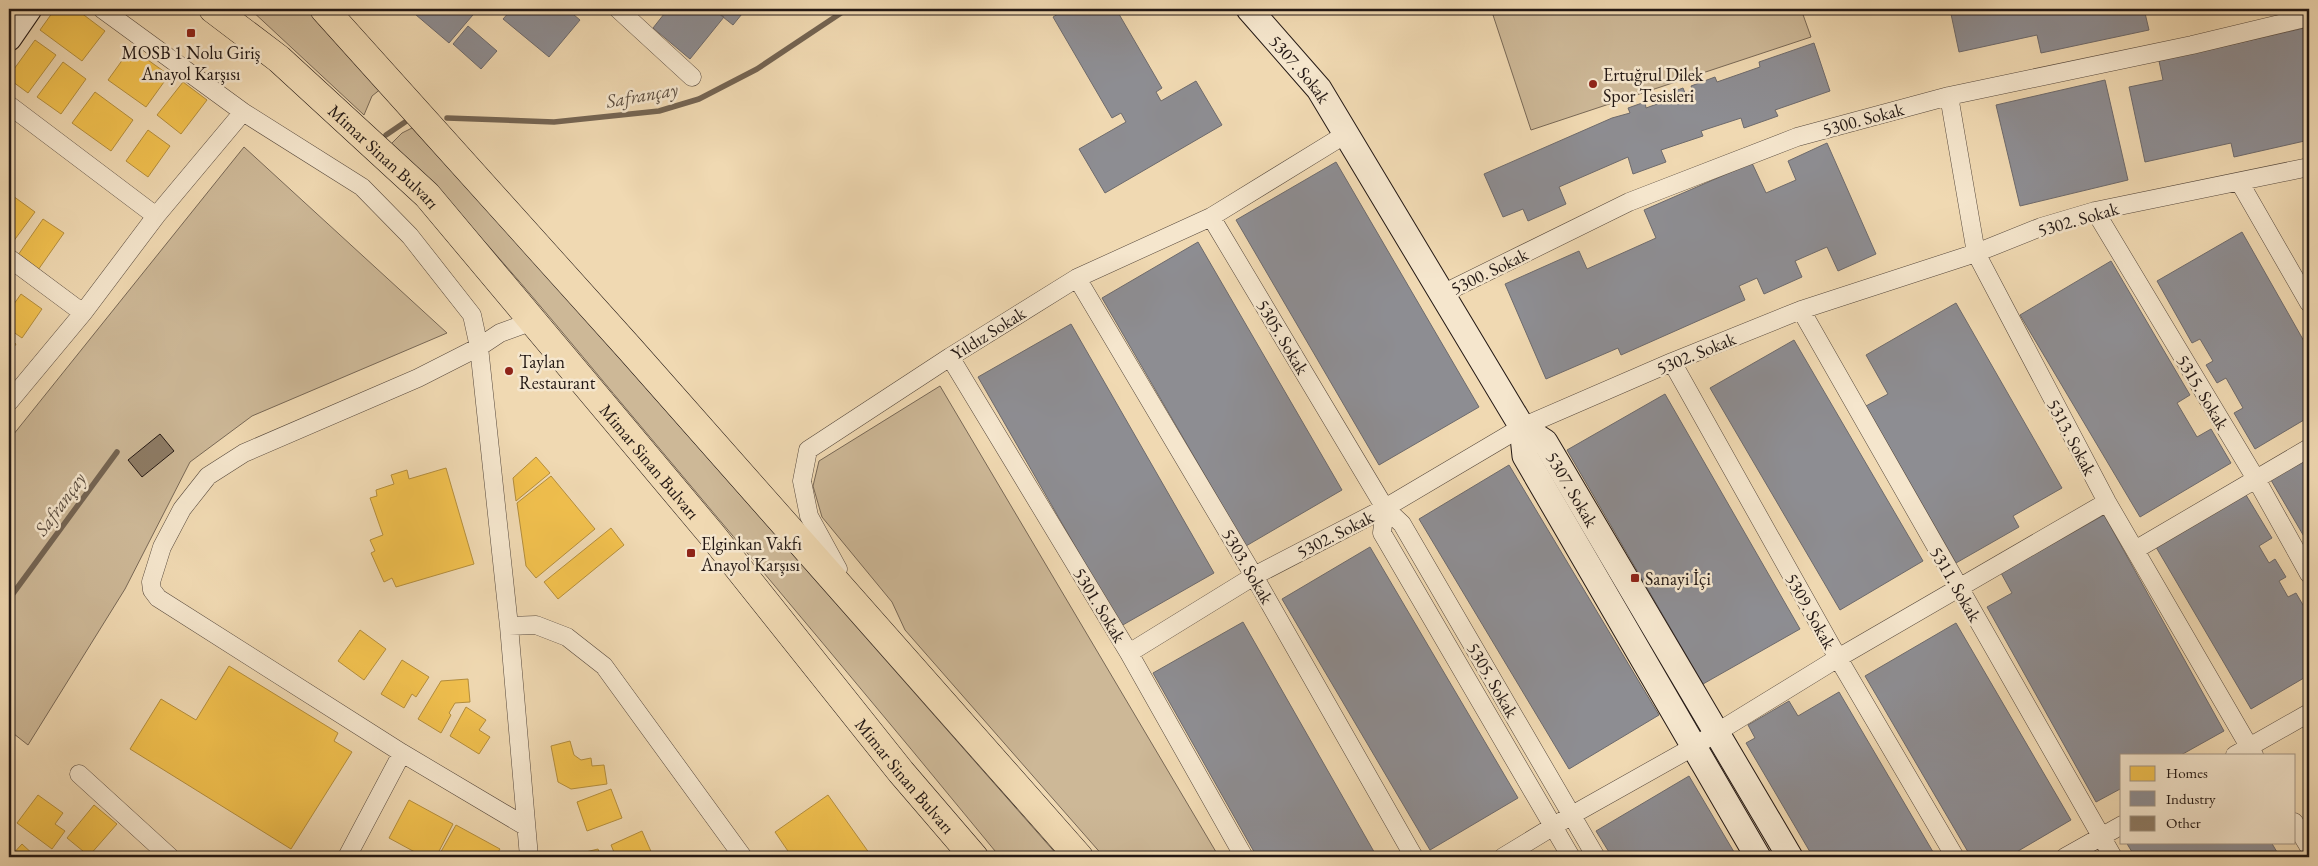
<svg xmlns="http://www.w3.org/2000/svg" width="2318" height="866" font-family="'EB Garamond',serif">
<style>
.green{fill:#cdb897;stroke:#786856}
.homes{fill:#f2c14e;stroke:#b48e3d}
.industry{fill:#8d8d92;stroke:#6d6a6c}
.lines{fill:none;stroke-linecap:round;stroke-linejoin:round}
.stream{stroke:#746452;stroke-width:5.5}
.building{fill:#8e7c66;stroke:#231814}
.street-casing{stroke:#56483c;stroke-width:19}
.secondary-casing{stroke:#231814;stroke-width:27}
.highway-casing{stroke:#231814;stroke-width:29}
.street{stroke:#f5e6cd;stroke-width:18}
.secondary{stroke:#f5e6cd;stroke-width:25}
.highway{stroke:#f0d9b2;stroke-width:28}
.poi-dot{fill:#8f2418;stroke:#f5e6cd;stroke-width:2}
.labels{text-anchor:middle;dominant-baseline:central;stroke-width:5;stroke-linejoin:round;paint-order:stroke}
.poi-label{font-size:18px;fill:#231814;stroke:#f5e6cd;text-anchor:start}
.street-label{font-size:18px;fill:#231814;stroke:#f5e6cd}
.water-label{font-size:19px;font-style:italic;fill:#594b3e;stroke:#f5e6cd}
</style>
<rect width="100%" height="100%" fill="#f0d9b2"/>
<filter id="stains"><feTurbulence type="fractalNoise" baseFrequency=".004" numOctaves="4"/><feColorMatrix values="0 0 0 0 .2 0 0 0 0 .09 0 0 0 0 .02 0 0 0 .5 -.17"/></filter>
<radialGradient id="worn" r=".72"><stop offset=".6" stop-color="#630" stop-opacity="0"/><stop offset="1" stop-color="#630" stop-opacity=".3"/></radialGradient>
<path class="green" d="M250 9H309L382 88 372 96 364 115Z
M1491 9H1801L1811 37 1531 130Z
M412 128 556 286 1059 857H1000C883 714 763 572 644 430 562 333 483 232 391 144L402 133Z
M244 147 447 333 252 416 190 462 125 589 28 745 9 730V440Z
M940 386 1219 857H1104L905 630 892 602 822 517 813 486 819 461Z"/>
<path class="homes" d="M55 9H76L105 31 82 61 40 30Z
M35 40 56 55 28 93 9 79V76Z
M131 48 169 75 146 107 108 80Z
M63 62 86 79 61 114 37 97Z
M183 82 207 100 181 134 157 115Z
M95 92 133 120 111 151 72 123Z
M148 130 170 146 148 177 126 161Z
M13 196 35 212 10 246 9 202Z
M43 219 64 233 38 270 18 255Z
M21 294 42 309 22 338 9 329V311Z
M9 339 16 344 9 355Z
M536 457 550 473 516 501 513 478Z
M446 468 474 564 396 587 392 578 384 582 371 553 375 551 370 540 383 535 370 498 377 496 376 490 394 484 391 475 407 470 409 479Z
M551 476 595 529 536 578 526 566 517 503Z
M611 528 624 545 558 599 544 582Z
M360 630 386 649 364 680 338 661Z
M402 660 429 677 416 697 412 694 404 708 381 694Z
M229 666 338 733 334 741 352 752 291 849 130 749 161 699 196 720Z
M468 679 470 702 455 703 449 713 451 715 441 733 418 719 441 681Z
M466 707 486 720 479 730 490 737 479 754 450 736Z
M570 741 574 755 581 760 591 758 592 766 604 765 607 784 571 789 558 782 551 746Z
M611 789 622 818 587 831 577 802Z
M38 795 63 813 55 824 65 831 52 849 17 823Z
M828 795 872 857H792L775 832Z
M409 800 453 824 436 857H424L389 838Z
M94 805 117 824 89 856 67 838Z
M456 825 500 849 495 857H438Z
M642 831 653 856 616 857 611 845Z
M22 844 36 857H10Z
M598 849 601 857H565Z"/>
<path class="industry" d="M409 9H478L449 43Z
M512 9H567L580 20 549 57 503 19Z
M668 9H713L724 17 690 59 653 28Z
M713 9H746L733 25Z
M1066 9H1116L1162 88 1156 92 1161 101 1196 81 1222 125 1105 193 1079 149 1126 122 1121 113 1112 118 1053 17Z
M1976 9H2165L2145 13 2149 30 2041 53 2037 35 1959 52 1951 14Z
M468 26 497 51 481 69 453 44Z
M2309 27V140L2234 157 2231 143 2145 162 2129 87 2163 80 2159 61Z
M1814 43 1830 91 1775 110 1778 116 1744 128 1741 118 1701 131 1703 136 1661 150 1666 162 1633 174 1628 157 1559 187 1566 204 1528 221 1523 209 1503 217 1484 174 1612 118 1630 113 1628 108 1645 102 1646 108 1668 100 1667 94 1683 88 1685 93 1693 91 1691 86 1715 77 1717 82 1760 67 1759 62Z
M2105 80 2128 180 2020 206 1996 105Z
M1827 143 1876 254 1838 271 1827 247 1795 261 1802 277 1764 294 1757 278 1739 286 1745 300 1621 355 1618 348 1546 379 1505 284 1579 251 1587 269 1656 238 1644 210 1752 163 1766 193 1796 180 1788 161Z
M1336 162 1479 407 1379 465 1236 220Z
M2242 232 2309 350V417L2255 449 2234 413 2243 408 2226 378 2217 383 2206 365 2213 361 2200 339 2192 343 2157 281Z
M1198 242 1342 490 1246 546 1102 298Z
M2111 261 2190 395 2177 403 2197 437 2211 429 2231 463 2140 517 2020 315Z
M1956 303 2062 488 2013 516 2019 527 1956 563 1866 406 1888 394 1866 355Z
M1071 324 1214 573 1121 626 978 377Z
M1794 340 1923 561 1840 610 1710 388Z
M1665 394 1800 629 1703 684 1567 450Z
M2309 450V545L2268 475Z
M1509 465 1659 715 1569 769 1419 519Z
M2243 490 2272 538 2259 546 2269 563 2275 559 2286 577 2279 581 2288 597 2296 593 2306 610 2309 608V675L2251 709 2153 542Z
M2104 515 2224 731 2181 755H2122V788L2096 802 1987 607 2012 593 2001 573Z
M1370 547 1518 798 1430 850 1282 599Z
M1243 622 1377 857H1257L1153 673Z
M1956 623 2071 820 2008 857H1971L1865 676Z
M1839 692 1936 857H1813L1746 743 1755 738 1748 725 1789 701 1798 716Z
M1689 776 1737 857H1612L1596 831Z
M2126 842H2271L2280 857H2135Z"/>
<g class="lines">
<path class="stream" d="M447 118 554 122 659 111 699 99 757 69 847 9
M386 135 408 120
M9 599 117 452"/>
</g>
<path class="building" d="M160 434 174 451 142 477 128 460Z"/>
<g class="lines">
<g class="street-casing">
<path id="street" d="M102 9 243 112 362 187 410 236 472 315 479 347 509 626 529 857
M618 9 692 77
M1949 96 1976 253 2107 502 2254 755
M9 105 156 216
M2240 183 2309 303
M2095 211 2256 479 2309 574
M1211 217 1385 508 1402 524 1596 857
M9 258 83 313
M1077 278 1254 576 1414 857
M1442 294 1629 202 1797 137 1949 96 2192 45 2309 17
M1801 310 2113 857
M950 357 1129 653 1244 857
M1672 362 1838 658 1955 857
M9 402 83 313 156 216 243 112
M1385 508 1382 533 1571 857
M2135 550 2309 448
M838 569 809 516 802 481 808 450 950 357 1077 278 1211 217 1346 134
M509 626 536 625 567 637 604 666 743 857
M1129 653 1254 576 1385 508 1522 427 1672 362 1801 310 1976 253 2041 227 2095 211 2309 167
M2235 755 2309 713
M79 774 170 857
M2294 822 2309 847
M525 826 402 753 158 598 152 590 151 582 162 547 182 509 208 476 244 453 418 378 479 347 500 333 533 321
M347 857 402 753
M1503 857 1572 815 1693 747 1838 658 2107 502
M2065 857 2122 825"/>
</g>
<g class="secondary-casing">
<g id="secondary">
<path id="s1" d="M1249 9 1319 89 1346 134 1522 427 1525 456 1758 857"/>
<path d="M9 38 29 9"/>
<path id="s2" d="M1522 427 1545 442 1790 857"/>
</g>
</g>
<g class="highway-casing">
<g id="highway">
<path id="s3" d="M213 9 279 59 427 195 712 535 901 772 974 857"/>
<path d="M324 9 630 349 1079 857"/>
</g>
</g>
<use href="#street" class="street"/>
<use href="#secondary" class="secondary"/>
<use href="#highway" class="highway"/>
</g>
<g class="poi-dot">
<rect x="186" y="28" width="10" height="10" rx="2.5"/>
<circle cx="1593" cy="84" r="5"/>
<circle cx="509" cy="371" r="5"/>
<rect x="686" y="548" width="10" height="10" rx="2.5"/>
<rect x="1630" y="573" width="10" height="10" rx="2.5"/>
</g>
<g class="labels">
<g class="poi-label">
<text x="191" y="52" text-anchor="middle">MOSB 1 Nolu Giriş<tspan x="191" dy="21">Anayol Karşısı</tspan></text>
<text x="1603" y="74">Ertuğrul Dilek<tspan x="1603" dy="21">Spor Tesisleri</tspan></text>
<text x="519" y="361">Taylan<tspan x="519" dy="21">Restaurant</tspan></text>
<text x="701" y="543">Elginkan Vakfı<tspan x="701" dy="21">Anayol Karşısı</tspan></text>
<text x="1645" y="578">Sanayi İçi</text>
</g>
<g class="street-label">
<text stroke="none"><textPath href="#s1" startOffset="79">5307. Sokak</textPath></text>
<text transform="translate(1863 119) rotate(-15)">5300. Sokak</text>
<text stroke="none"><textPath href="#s3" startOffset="226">Mimar Sinan Bulvarı</textPath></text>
<text transform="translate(2078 219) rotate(-16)">5302. Sokak</text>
<text transform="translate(1489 271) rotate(-26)">5300. Sokak</text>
<text transform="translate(988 333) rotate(-32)">Yıldız Sokak</text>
<text transform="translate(1283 337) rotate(59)">5305. Sokak</text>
<text transform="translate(1696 353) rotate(-22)">5302. Sokak</text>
<text transform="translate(2203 392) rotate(59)">5315. Sokak</text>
<text transform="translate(2072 437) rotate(62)">5313. Sokak</text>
<text stroke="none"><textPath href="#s3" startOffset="631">Mimar Sinan Bulvarı</textPath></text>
<text stroke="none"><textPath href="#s2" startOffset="82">5307. Sokak</textPath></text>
<text transform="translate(1335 534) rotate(-27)">5302. Sokak</text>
<text transform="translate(1248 566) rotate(60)">5303. Sokak</text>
<text transform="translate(1956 584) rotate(60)">5311. Sokak</text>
<text transform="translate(1100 605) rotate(59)">5301. Sokak</text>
<text transform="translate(1811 611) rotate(61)">5309. Sokak</text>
<text transform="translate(1493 680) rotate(60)">5305. Sokak</text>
<text stroke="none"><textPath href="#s3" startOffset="1036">Mimar Sinan Bulvarı</textPath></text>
</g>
<g class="water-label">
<text transform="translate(642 95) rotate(-10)">Safrançay</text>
<text transform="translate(60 504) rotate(-54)">Safrançay</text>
</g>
</g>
<rect width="2318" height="866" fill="none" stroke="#f0d9b2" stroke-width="30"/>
<rect x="10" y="10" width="2298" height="846" fill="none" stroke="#231814" stroke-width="2.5"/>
<rect x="15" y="15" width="2288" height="836" fill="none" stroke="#231814"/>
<rect x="2120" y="754" width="175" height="90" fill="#f5e6cd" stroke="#a19483"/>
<rect x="2130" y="766" width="25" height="15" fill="#f2c14e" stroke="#a19483"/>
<text x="2166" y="778" font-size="15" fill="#231814">Homes</text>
<rect x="2130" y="791" width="25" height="15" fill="#8d8d92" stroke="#a19483"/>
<text x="2166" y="804" font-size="15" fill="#231814">Industry</text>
<rect x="2130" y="816" width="25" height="15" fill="#8e7c66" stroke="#a19483"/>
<text x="2166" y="828" font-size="15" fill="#231814">Other</text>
<rect width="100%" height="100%" filter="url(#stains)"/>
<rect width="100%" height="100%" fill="url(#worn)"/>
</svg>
